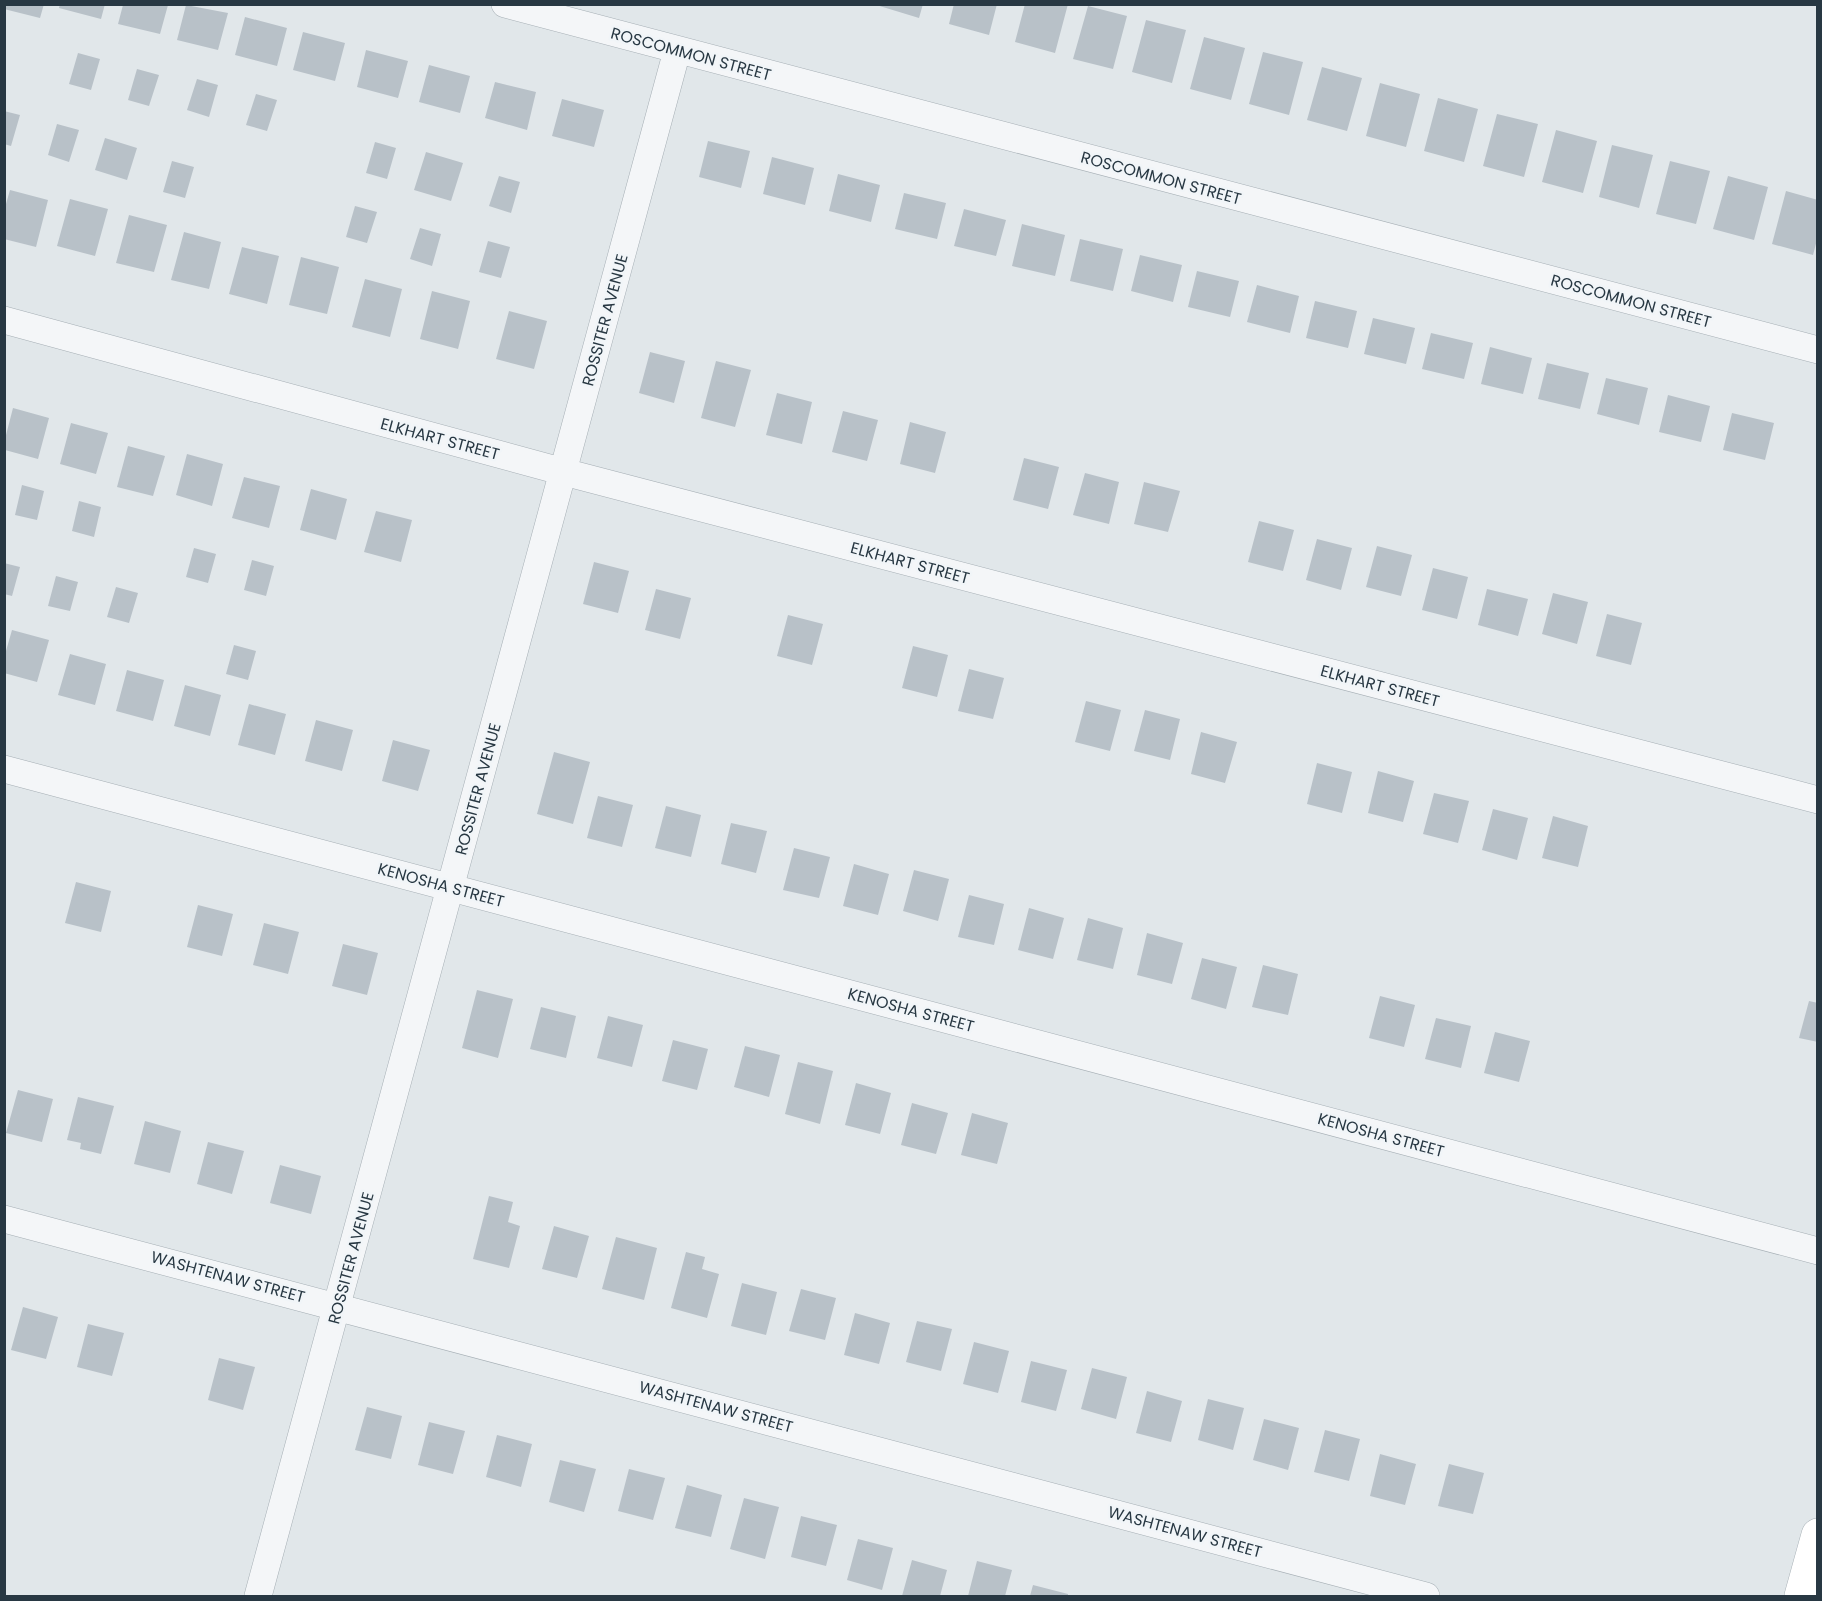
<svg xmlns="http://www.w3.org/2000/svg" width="1822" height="1601" font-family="Poppins,sans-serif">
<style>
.building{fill:#b8c1c8}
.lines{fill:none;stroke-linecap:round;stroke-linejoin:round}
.street-casing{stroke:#a6afb5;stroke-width:28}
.secondary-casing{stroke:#a6afb5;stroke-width:34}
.street{stroke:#f4f6f8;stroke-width:27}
.secondary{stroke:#fff;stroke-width:33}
.labels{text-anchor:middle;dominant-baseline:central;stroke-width:5;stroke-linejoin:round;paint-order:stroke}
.street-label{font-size:16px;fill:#283843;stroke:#f1f5f8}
</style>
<rect width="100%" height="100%" fill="#e1e7ea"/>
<path class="building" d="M4 4H44L40 18 4 9Z
M60 4H105L101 19 59 8Z
M873 4H923L919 18Z
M954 4H997L989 35 949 24Z
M1025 4H1068L1055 53 1015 42Z
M123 5H168L160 34 118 24Z
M186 5 228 13 218 50 177 40Z
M1088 6 1127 16 1113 69 1073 59Z
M245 17 287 28 277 66 235 55Z
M1146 20 1186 30 1172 83 1132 72Z
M303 32 345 43 335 81 293 70Z
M1204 37 1245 48 1231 100 1190 89Z
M366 50 408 61 398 98 357 87Z
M1263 52 1303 62 1289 115 1249 104Z
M78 53 100 59 91 90 69 84Z
M429 65 470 76 460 113 419 102Z
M1322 67 1362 78 1347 131 1307 120Z
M137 69 159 75 149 106 128 100Z
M197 79 218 85 209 117 187 110Z
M495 82 536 92 527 130 485 118Z
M1380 83 1420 94 1406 147 1366 136Z
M256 94 277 100 267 131 246 125Z
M1438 98 1478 109 1464 162 1424 151Z
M562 99 604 110 594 147 552 136Z
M4 111 20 115 11 146 4 144Z
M1497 114 1538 124 1524 177 1483 166Z
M57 124 79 130 69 162 48 155Z
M1556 130 1597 141 1583 193 1542 182Z
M105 138 137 148 127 180 95 170Z
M708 141 750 151 741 188 699 177Z
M375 142 396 148 387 179 366 173Z
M1612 145 1653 155 1639 208 1599 197Z
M426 152 463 163 451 201 414 190Z
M772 157 814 168 805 205 763 194Z
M172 161 194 167 185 198 163 192Z
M1670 161 1710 171 1696 224 1656 214Z
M838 174 880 185 871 222 829 211Z
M499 176 520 182 511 213 489 206Z
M1728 176 1768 187 1754 240 1713 229Z
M10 190 48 200 36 247 4 239V211Z
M1786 191 1818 200V236L1813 255 1772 244Z
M904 193 946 203 937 239 895 229Z
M70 199 108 209 95 256 57 246Z
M355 206 377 212 367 243 346 237Z
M964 209 1006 220 996 256 954 246Z
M129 215 167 225 154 272 116 263Z
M1022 224 1065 235 1055 276 1012 266Z
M420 228 441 234 432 266 410 259Z
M184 232 221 242 209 289 171 280Z
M1080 239 1123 249 1113 291 1070 281Z
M488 241 510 247 501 278 479 272Z
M242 247 279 256 267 304 229 294Z
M1140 255 1182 265 1173 302 1131 291Z
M301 257 339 267 327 314 289 305Z
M1197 271 1239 281 1230 317 1188 307Z
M365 279 402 289 390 337 352 327Z
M1257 285 1299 296 1290 333 1247 322Z
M432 291 470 301 458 349 420 339Z
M1315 301 1357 311 1348 348 1306 338Z
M509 311 547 321 534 369 496 359Z
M1373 318 1415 328 1406 364 1364 354Z
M1431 333 1473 343 1464 379 1422 369Z
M1490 347 1532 358 1523 394 1481 384Z
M650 352 685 361 674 403 639 393Z
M716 361 751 370 735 427 701 418Z
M1547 363 1589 373 1580 409 1538 399Z
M1606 378 1648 388 1639 425 1597 414Z
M777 393 812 402 802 444 766 435Z
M1668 395 1710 406 1701 442 1659 432Z
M13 408 49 418 38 459 5 450V439Z
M843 411 878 420 867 461 832 452Z
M1732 413 1774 423 1765 460 1723 450Z
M910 422 946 432 935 473 900 464Z
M71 423 108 433 96 474 60 464Z
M128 446 165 456 153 496 117 487Z
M187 454 223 464 212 506 176 495Z
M1024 458 1059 467 1048 509 1013 500Z
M1085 473 1119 482 1109 524 1073 515Z
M244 477 280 486 269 528 232 518Z
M1144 482 1180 491 1168 532 1134 524Z
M22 485 44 491 37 520 15 515Z
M311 489 347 499 336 540 300 530Z
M79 501 101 507 94 537 72 531Z
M376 511 412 520 401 562 364 552Z
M1259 521 1294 530 1283 571 1248 562Z
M1317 539 1352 548 1341 590 1306 580Z
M1377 546 1412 555 1401 596 1366 587Z
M194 548 216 554 208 583 186 577Z
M252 560 274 566 266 596 244 590Z
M594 562 629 571 618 613 583 604Z
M4 563 20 567 12 596 4 594Z
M1433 568 1468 577 1457 619 1422 610Z
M56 576 78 582 70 611 48 606Z
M116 587 138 593 129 623 107 617Z
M656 589 691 598 680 639 645 630Z
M1487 589 1528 599 1518 636 1478 625Z
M1553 593 1588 602 1577 644 1542 634Z
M1607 614 1642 623 1631 665 1596 656Z
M788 615 823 624 812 665 777 656Z
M12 630 49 640 37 682 4 673V658Z
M234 645 256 651 248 680 226 674Z
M913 646 948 655 937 697 902 688Z
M70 654 106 664 95 705 58 695Z
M969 669 1004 678 993 719 958 711Z
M127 670 164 680 153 721 116 711Z
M185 685 221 695 210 736 174 726Z
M1086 701 1121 710 1110 751 1075 742Z
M249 704 286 714 275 755 238 745Z
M1145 710 1180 719 1170 760 1134 751Z
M316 720 353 730 342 771 305 761Z
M1201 732 1237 742 1225 783 1191 774Z
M393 740 430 750 418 791 382 781Z
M554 752 590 762 573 824 537 814Z
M1317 763 1352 772 1342 813 1307 804Z
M1378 771 1414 781 1403 822 1368 813Z
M1434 793 1469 801 1458 843 1423 834Z
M598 796 633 805 622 847 587 838Z
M666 806 701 815 691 857 655 848Z
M1493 809 1528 818 1517 860 1482 850Z
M1553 816 1588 826 1578 867 1542 858Z
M731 823 767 831 756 873 721 864Z
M794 848 830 857 819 898 783 890Z
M854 864 889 874 878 915 843 906Z
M914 870 949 879 938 921 903 911Z
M76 882 111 891 101 932 65 923Z
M969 895 1004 904 994 945 958 937Z
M198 905 233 914 222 956 187 947Z
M1029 908 1064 918 1053 959 1018 950Z
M1088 918 1123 928 1113 969 1077 960Z
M264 923 299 932 288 974 253 965Z
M1147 933 1183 943 1172 984 1137 975Z
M343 944 378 953 367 995 332 986Z
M1202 958 1237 967 1226 1009 1191 999Z
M1263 965 1298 974 1288 1015 1252 1007Z
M477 990 513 999 498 1058 462 1048Z
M1380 996 1415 1005 1404 1047 1369 1038Z
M1809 1001 1818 1003V1042L1799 1038Z
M541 1007 576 1016 566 1058 530 1049Z
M608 1016 643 1025 632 1067 597 1058Z
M1436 1018 1471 1026 1461 1068 1425 1059Z
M1495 1032 1530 1041 1519 1082 1484 1073Z
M673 1040 708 1049 697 1090 662 1081Z
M745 1046 780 1055 769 1097 734 1087Z
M798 1062 833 1071 820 1124 785 1114Z
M856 1083 891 1093 880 1134 845 1125Z
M18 1090 53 1099 42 1142 6 1133Z
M78 1097 114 1106 101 1154 80 1149 81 1143 67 1140Z
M912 1103 948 1113 936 1154 901 1145Z
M972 1113 1008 1123 997 1164 961 1155Z
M145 1121 181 1131 170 1173 134 1164Z
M208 1142 244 1151 232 1194 197 1184Z
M280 1165 321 1176 311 1214 270 1203Z
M489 1196 513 1202 508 1222 520 1226 509 1268 473 1259Z
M554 1226 589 1236 577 1278 542 1269Z
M616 1237 657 1248 644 1300 602 1289Z
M686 1252 705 1257 702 1269 719 1274 707 1318 671 1308Z
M742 1283 777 1292 766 1335 731 1326Z
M801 1289 836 1298 825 1340 789 1331Z
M23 1307 58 1317 46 1359 11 1350Z
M855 1313 890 1323 879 1364 844 1355Z
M917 1321 952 1329 941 1371 906 1362Z
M88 1324 124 1333 112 1376 77 1367Z
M974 1342 1009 1351 998 1393 963 1384Z
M219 1358 255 1367 243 1410 208 1400Z
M1031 1361 1067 1370 1056 1411 1021 1402Z
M1092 1368 1127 1377 1116 1419 1081 1409Z
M1147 1391 1182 1401 1171 1442 1136 1433Z
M1208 1399 1244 1408 1233 1450 1198 1440Z
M367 1407 402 1416 391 1459 355 1450Z
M1264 1419 1299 1428 1288 1470 1253 1460Z
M429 1422 465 1431 453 1474 418 1465Z
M1325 1430 1360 1439 1349 1481 1314 1472Z
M497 1435 532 1444 521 1487 486 1477Z
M1380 1454 1416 1464 1405 1505 1370 1496Z
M560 1460 596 1469 584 1512 549 1502Z
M1449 1464 1484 1473 1473 1514 1438 1506Z
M629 1469 665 1478 653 1520 618 1511Z
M687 1485 722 1495 711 1537 675 1528Z
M744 1498 779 1507 765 1559 730 1549Z
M801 1516 837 1525 826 1566 791 1557Z
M858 1539 893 1548 882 1590 847 1580Z
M912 1560 947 1570 940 1596H902Z
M977 1561 1012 1570 1005 1596H968Z
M1033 1585 1068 1594V1596H1030Z"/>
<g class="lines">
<g class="street-casing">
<path id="street" d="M505 4 1818 350
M4 320 564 472 1818 800
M4 769 1818 1251
M4 1219 1426 1596
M258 1596 677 51"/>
</g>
<g class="secondary-casing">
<path id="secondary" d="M1801 1596 1818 1535"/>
</g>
<use href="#street" class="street"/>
<use href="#secondary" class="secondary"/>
</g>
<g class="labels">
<g class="street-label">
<text transform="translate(691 54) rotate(15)">ROSCOMMON STREET</text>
<text transform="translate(1161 178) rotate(15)">ROSCOMMON STREET</text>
<text transform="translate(1631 301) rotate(15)">ROSCOMMON STREET</text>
<text transform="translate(605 320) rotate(-75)">ROSSITER AVENUE</text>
<text transform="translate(440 439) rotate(15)">ELKHART STREET</text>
<text transform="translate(910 563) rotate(15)">ELKHART STREET</text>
<text transform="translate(1380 686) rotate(15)">ELKHART STREET</text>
<text transform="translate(478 789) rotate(-75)">ROSSITER AVENUE</text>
<text transform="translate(441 885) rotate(15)">KENOSHA STREET</text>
<text transform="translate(911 1010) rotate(15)">KENOSHA STREET</text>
<text transform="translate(1381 1135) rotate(15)">KENOSHA STREET</text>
<text transform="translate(351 1258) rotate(-75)">ROSSITER AVENUE</text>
<text transform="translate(228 1277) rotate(15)">WASHTENAW STREET</text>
<text transform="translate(716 1407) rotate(15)">WASHTENAW STREET</text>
<text transform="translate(1185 1532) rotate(15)">WASHTENAW STREET</text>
</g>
</g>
<rect width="1822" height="1601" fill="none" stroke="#283843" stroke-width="12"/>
</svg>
